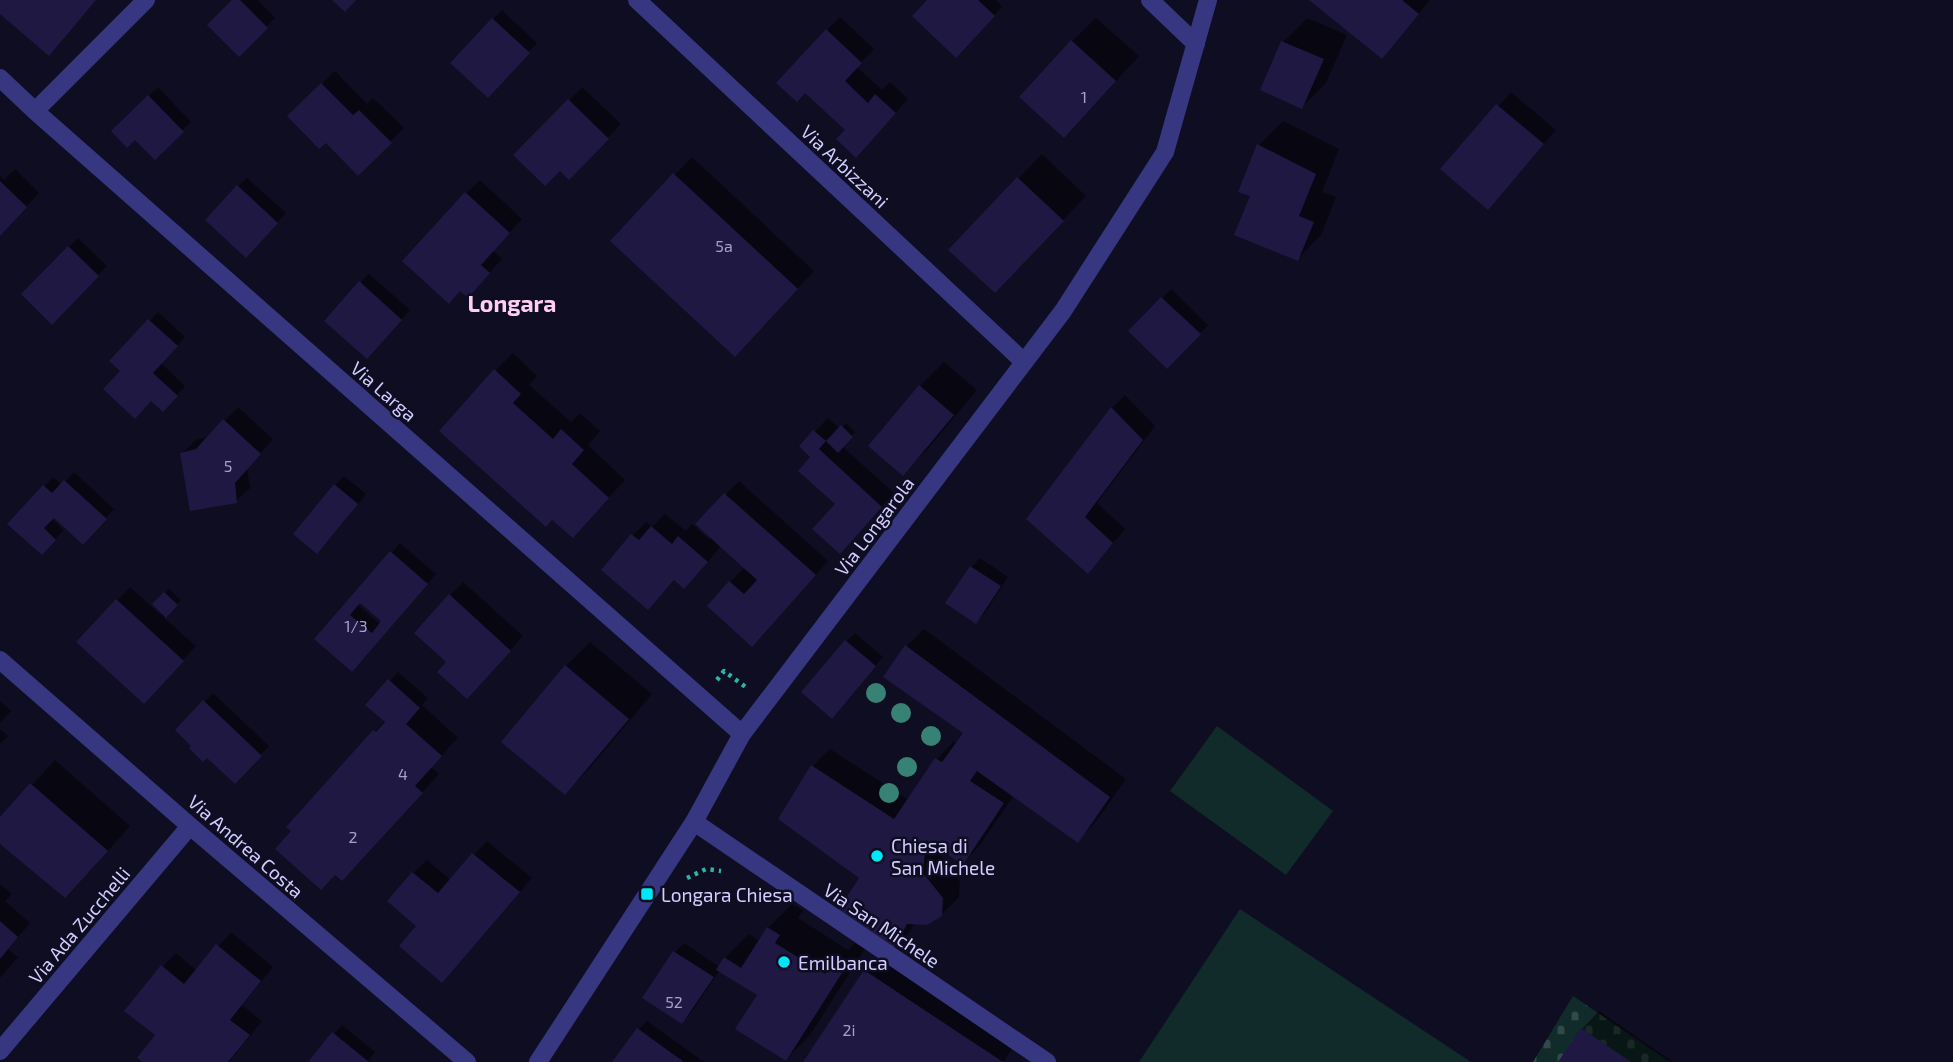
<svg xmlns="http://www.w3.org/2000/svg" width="1953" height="1062" font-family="'Exo 2',sans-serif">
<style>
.cemetery{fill:url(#cemetery-stones)}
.pitch{fill:#102b29}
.shadow{fill:#0007;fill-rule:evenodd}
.building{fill:#1f1842;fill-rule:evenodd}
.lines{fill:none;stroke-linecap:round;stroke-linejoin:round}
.path{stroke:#2cb4a7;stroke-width:4.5;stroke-dasharray:3.5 5;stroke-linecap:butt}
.minor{stroke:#373781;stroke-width:18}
.tertiary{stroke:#373781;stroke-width:18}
.tree{fill:#378275}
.poi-dot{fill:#00e8f8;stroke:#0f0d21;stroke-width:2.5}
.labels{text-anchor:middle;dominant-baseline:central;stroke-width:5;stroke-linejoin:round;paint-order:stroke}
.number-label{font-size:16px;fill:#a4a0d0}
.street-label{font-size:19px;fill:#d1cdff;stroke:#0f0d21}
.poi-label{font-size:19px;fill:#d1cdff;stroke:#0f0d21;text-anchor:start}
.quarter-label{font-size:23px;font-weight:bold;fill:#ffcfef;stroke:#0f0d21}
</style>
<defs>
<pattern id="cemetery-stones" width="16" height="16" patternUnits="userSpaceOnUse" patternTransform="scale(1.75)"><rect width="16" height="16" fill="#102b29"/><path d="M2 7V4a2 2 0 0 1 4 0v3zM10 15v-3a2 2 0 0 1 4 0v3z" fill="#324949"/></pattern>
</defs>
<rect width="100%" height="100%" fill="#0f0d21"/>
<path class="cemetery" d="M1573 996 1670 1062H1533Z"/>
<path class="pitch" d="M1217 726 1333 811 1286 875 1170 791Z
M1240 909 1471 1062H1139Z"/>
<path class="shadow" d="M235 0H258L275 18 239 54Z
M930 0H996L1002 7 956 55Z
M1311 0H1430L1395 43Z
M502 10 537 43 497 87 493 19Z
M840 17 874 49 857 67 882 90 890 82 908 99 869 142 847 130 827 30Z
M1096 18 1139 56 1088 112 1072 41Z
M1307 18 1347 35 1326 83 1302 107 1283 42Z
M335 71 367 104 373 98 404 128 358 173 326 141 289 116Z
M158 87 191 122 155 158 135 137 113 131Z
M582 87 621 124 569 178 560 169 516 155Z
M1511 92 1556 130 1501 194 1443 169Z
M1283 121 1339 149 1322 192 1336 197 1321 235 1298 259 1252 195 1259 145Z
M1042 154 1086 196 1019 267 951 249Z
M692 157 814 271 752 337 612 240Z
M15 169 39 193 0 234V176L4 180Z
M247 178 286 213 255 247 238 186Z
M480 180 522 219 493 251 502 259 481 282 466 193Z
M78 238 107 266 52 322 23 294Z
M369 274 410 310 376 348 360 283Z
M1171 289 1208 325 1167 367 1130 331Z
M158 312 185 337 161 363 185 386 163 410 112 361Z
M513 353 537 376 529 385 571 422 580 413 600 431 588 445 625 480 573 536 495 371Z
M944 362 977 390 927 450 903 473 920 386Z
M1125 395 1155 426 1097 503 1125 529 1088 572 1028 519 1112 408Z
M238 407 273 439 247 468 250 488 236 501 182 454 195 440 209 437Z
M828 418 840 429 846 423 855 432 842 446 894 493 853 538 838 504 813 457 801 446Z
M74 472 114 509 91 534 54 516 52 519 64 530 42 553 10 523 53 477 62 485Z
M344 476 366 494 326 543 335 485Z
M739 481 828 561 765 631 730 582 745 567 721 546 698 574 675 579 648 608 633 535 646 522 652 527 665 514 686 531 692 524 709 539 711 536 698 524Z
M400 543 436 574 361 661 316 639ZM361 601 384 621 381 625 358 605Z
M980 558 1008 577 985 613 976 621 948 603 971 567Z
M463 582 523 636 480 684 449 662 450 595Z
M130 587 161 615 163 613 154 604 169 589 181 600 164 618 196 646 157 688 117 600Z
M924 629 1126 779 1095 823 1078 840 1014 795 980 845 963 863 940 847V855L960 881 959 897 941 915 914 923 910 932 892 949 813 766 830 749 909 800 937 759 954 741 957 744 965 732 907 646Z
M855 633 883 657 840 707 846 642Z
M590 642 652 694 589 769 565 793 566 666Z
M398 672 428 698 422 705 458 738 431 767 439 774 360 862 293 831 288 827 385 721 390 681Z
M213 693 269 746 235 782 177 730Z
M0 701 11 711 0 723Z
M0 729 8 736 0 744Z
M55 760 130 826 89 872 0 842V819Z
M487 841 532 878 455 967 419 925 413 873 427 860 451 880Z
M0 884 12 894 5 901 30 923 8 949 18 957 0 978Z
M792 904 803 910 798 918 848 950 855 943 865 949 810 1035 786 1059 759 994 720 970 691 1013 682 1022 645 998 675 952 684 943 720 967 725 958 749 934 760 941 768 928Z
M231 932 273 967 242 1005 262 1021 229 1062H146L158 1035 163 966 176 953 197 971Z
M879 958 1013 1047 1003 1062H805L865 971Z
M1599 1011 1673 1062H1560L1582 1029Z
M647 1021 704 1062H615L639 1029Z
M342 1025 375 1052 367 1062H310Z"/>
<path class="building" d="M0 0H96L49 56 0 14Z
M232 0H240L268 28 239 57 207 25Z
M332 0H356L345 12Z
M927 0H978L995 16 956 58 912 16Z
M1309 0H1402L1419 14 1382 59Z
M492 18 530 53 488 98 450 63Z
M826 29 862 63 845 81 868 103 875 94 896 113 856 158 836 139 845 130 805 93 797 102 776 83Z
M1071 40 1116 81 1064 138 1019 97Z
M1281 41 1324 59 1302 109 1260 90Z
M321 83 353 115 359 110 392 143 358 176 326 143 319 149 287 116Z
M148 95 184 132 155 160 135 140 127 148 111 131Z
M568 99 609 139 569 180 560 171 545 186 513 155Z
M1496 104 1544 144 1488 210 1440 169Z
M1257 144 1316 174 1299 216 1314 222 1298 261 1234 235 1250 196 1238 192Z
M673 173 798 289 735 357 610 241Z
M1017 177 1064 221 995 293 948 250Z
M0 181 27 207 0 236Z
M237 185 278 223 246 258 205 220Z
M465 192 510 233 481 265 490 273 468 298 460 291 449 304 402 261Z
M68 246 99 276 52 325 21 294Z
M359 281 402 320 367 359 324 321Z
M1161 297 1201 334 1167 369 1128 331Z
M148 319 178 346 153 373 178 396 163 412 151 401 135 419 103 389 120 371 109 361Z
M494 369 521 394 513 403 553 439 561 429 584 450 572 464 609 498 573 538 552 520 546 527 439 431Z
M919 385 954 415 903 476 868 446Z
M1111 407 1143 440 1085 517 1113 543 1088 574 1026 519Z
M223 419 261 454 235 483 237 503 190 511 180 453 196 449Z
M841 425 853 437 838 453 826 441Z
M813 430 826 441 819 449 882 507 840 554 812 529 835 504 798 471 810 457 799 446Z
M64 480 107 519 83 545 54 518 44 528 56 540 42 555 7 524 43 485 52 493Z
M334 484 358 504 317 554 293 534Z
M724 493 816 575 752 647 707 606 729 581 744 594 757 580 695 524Z
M651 526 672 544 678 536 708 562 684 589 674 580 648 610 601 570 631 534 639 540Z
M390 551 428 584 352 672 314 639ZM360 603 381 621 372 633 350 615Z
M970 566 1001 586 976 624 945 603Z
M164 592 178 605 166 618 152 604Z
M449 594 511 651 467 699 437 672 446 662 414 633Z
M116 599 184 661 144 704 76 642Z
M845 640 876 666 832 719 801 692Z
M905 645 1110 797 1078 843 977 771 970 781 1004 803 963 865 926 840 923 873 943 898 942 916 927 925 907 924 892 952 836 914 859 878 778 819 811 765 894 819 935 758 942 762 963 733 883 677Z
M565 665 629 719 565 795 501 742Z
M388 679 420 708 406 724 442 756 415 786 423 793 342 881 335 875 321 890 275 849 291 831 286 827 373 730 376 732 385 722 365 705Z
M203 700 262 756 235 784 207 758 203 762 189 748 191 746 175 730Z
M30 783 108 851 65 898 0 844V817Z
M472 853 520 892 442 983 399 946 416 926 387 901 412 872 438 893Z
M0 921 18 937 0 959Z
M767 927 780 935 775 943 825 974 830 966 842 973 786 1061 735 1029 757 995 716 970 724 957 741 968Z
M216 944 261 981 230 1020 250 1035 228 1062H143L137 1058 155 1035 124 1011 161 965 184 984Z
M673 951 714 977 682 1024 642 998Z
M864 970 1003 1062H803Z
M637 1028 684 1062H612Z
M1581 1028 1631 1062H1558Z
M332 1032 369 1062H308Z"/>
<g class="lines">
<path class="path" d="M717 680 724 671 747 688
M687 878 706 869 721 871"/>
<path class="minor" d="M637 0 1024 362
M1150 0 1196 44
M0 78 35 111 742 734
M35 111 146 0
M0 660 190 826 467 1062
M694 822 1047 1062
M0 1051 190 826"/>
<path class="tertiary" d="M538 1062 694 822 742 734 1063 311 1165 152 1208 0"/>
</g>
<g class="tree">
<circle cx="876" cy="693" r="10"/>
<circle cx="901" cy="713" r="10"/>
<circle cx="931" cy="736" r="10"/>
<circle cx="907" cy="767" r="10"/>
<circle cx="889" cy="793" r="10"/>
</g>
<g class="poi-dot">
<circle cx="877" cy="856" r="7"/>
<rect x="640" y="887" width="14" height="14" rx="3.5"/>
<circle cx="784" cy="962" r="7"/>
</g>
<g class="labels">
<g class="number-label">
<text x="1084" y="96">1</text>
<text x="724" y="245">5a</text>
<text x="228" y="465">5</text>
<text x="356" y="625">1/3</text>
<text x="403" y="773">4</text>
<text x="353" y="836">2</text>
<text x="674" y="1001">52</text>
<text x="849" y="1029">2i</text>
</g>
<g class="street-label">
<text transform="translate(845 166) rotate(43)">Via Arbizzani</text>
<text transform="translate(384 391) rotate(41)">Via Larga</text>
<text transform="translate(874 526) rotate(-53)">Via Longarola</text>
<text transform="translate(246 846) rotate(41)">Via Andrea Costa</text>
<text transform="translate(79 925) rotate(-50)">Via Ada Zucchelli</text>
<text transform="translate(882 925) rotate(34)">Via San Michele</text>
</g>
<g class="poi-label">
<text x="891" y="845">Chiesa di<tspan x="891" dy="22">San Michele</tspan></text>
<text x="661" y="894">Longara Chiesa</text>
<text x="798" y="962">Emilbanca</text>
</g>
<g class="quarter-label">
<text x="512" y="303">Longara</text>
</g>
</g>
</svg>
